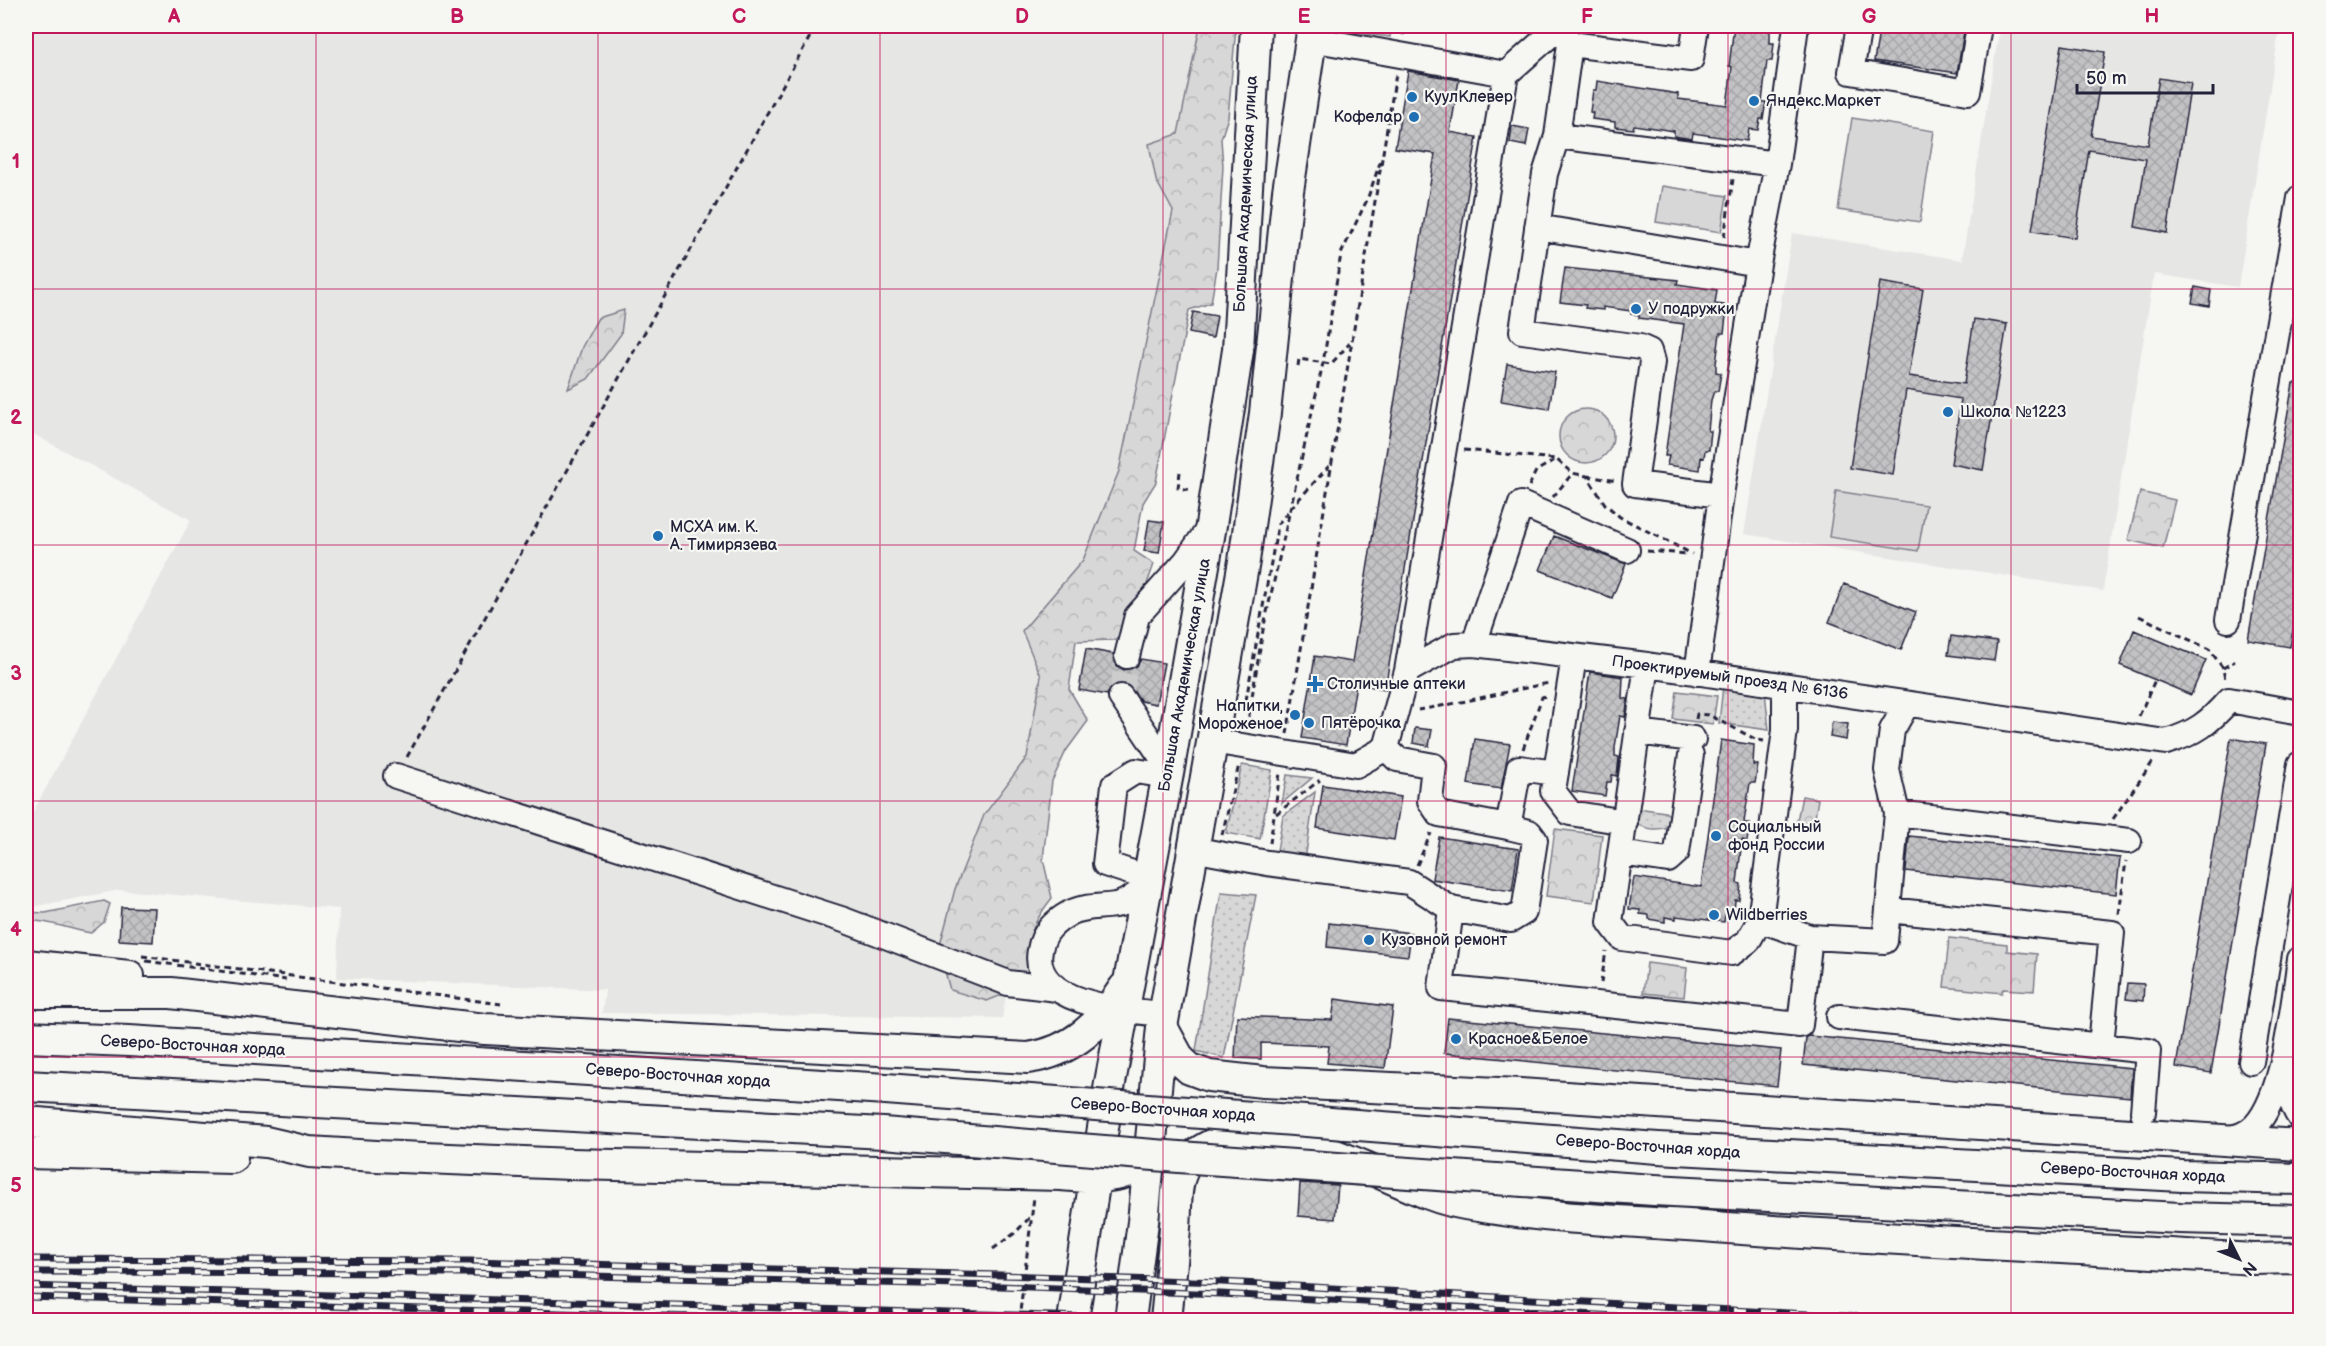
<svg xmlns="http://www.w3.org/2000/svg" width="2326" height="1346" font-family="'Balsamiq Sans',sans-serif">
<style>
.built{fill:#e6e6e4}
.grass{fill:url(#grass-dots);stroke:#7c7c89;stroke-width:1.5}
.forest{fill:url(#forest-crowns);stroke:#7c7c89;stroke-width:1.5}
.pitch{fill:#d7d7d7;stroke:#7c7c89;stroke-width:1.5}
.building{fill:url(#building-cross-hatch);stroke:#22223b;stroke-width:1.5}
.lines{fill:none;stroke-linecap:round;stroke-linejoin:round}
.minor-tunnel{stroke:#cccccd;stroke-width:24;stroke-dasharray:24 12;stroke-linecap:butt}
.minor-casing{stroke:#22223b;stroke-width:28}
.major-casing{stroke:#22223b;stroke-width:34}
.path{stroke:#22223b;stroke-width:3;stroke-dasharray:6 4.5;stroke-linecap:butt}
.minor{stroke:#f6f6f2;stroke-width:24}
.major{stroke:#f6f6f2;stroke-width:30}
.rail-casing{stroke:#22223b;stroke-width:7}
.rail{stroke:#f6f6f2;stroke-width:4.5;stroke-dasharray:14;stroke-linecap:butt}
.major-bridge-casing{stroke:#22223b;stroke-width:34;stroke-linecap:butt}
.major-bridge{stroke:#f6f6f2;stroke-width:30}
.grid{fill:none;stroke:#c2185b;stroke-width:1.5;stroke-opacity:0.55}
.poi-dot{fill:#1f6fb2;stroke:#f6f6f2;stroke-width:2}
.labels{text-anchor:middle;dominant-baseline:central;stroke-width:4.5;stroke-linejoin:round;paint-order:stroke}
.poi-label{font-size:16px;fill:#22223b;stroke:#f6f6f2;text-anchor:start}
.street-label{font-size:16px;fill:#22223b;stroke:#f6f6f2}
.neatline{fill:none;stroke:#c2185b;stroke-width:2}
.grid-label{font-size:20px;text-anchor:middle;font-weight:bold;fill:#c2185b}
</style>
<defs>
<pattern id="grass-dots" width="8" height="8" patternUnits="userSpaceOnUse" patternTransform="scale(1.5)"><rect width="8" height="8" fill="#d7d7d7"/><path d="M2 2h.1M6 6h.1" fill="none" stroke="#b8b8b9" stroke-width="1.8" stroke-linecap="round"/></pattern>
<pattern id="forest-crowns" width="20" height="18" patternUnits="userSpaceOnUse" patternTransform="scale(1.5)"><rect width="20" height="18" fill="#d7d7d7"/><path d="M2 6a3 3 0 1 1 6 0M12 15a3 3 0 1 1 6 0" fill="none" stroke="#b8b8b9"/></pattern>
<pattern id="building-cross-hatch" width="8" height="8" patternUnits="userSpaceOnUse" patternTransform="scale(1.5)"><rect width="8" height="8" fill="#c2c2c4"/><path d="M0 0l8 8M0 8l8-8" fill="none" stroke="#a6a6a9"/></pattern>
</defs>
<rect width="100%" height="100%" fill="#f6f6f2"/>
<filter id="ink" filterUnits="userSpaceOnUse"><feTurbulence type="fractalNoise" baseFrequency=".0167" numOctaves="2"/><feDisplacementMap in="SourceGraphic" scale="12" xChannelSelector="R" yChannelSelector="G"/><feConvolveMatrix kernelMatrix="1 2 1 2 8 2 1 2 1" color-interpolation-filters="sRGB"/></filter>
<g filter="url(#ink)">
<path class="built" d="M26 26H1214L1153 407 1070 623 1043 792 1002 1018 602 1013 605 990 337 978 339 909 120 890 26 908V825L191 520 26 430Z
M2000 26H2280L2238 287 2154 274 2103 591 1744 534 1792 233 1962 260Z"/>
<path class="grass" d="M1331 26H1392L1390 37 1339 30Z
M1723 686 1765 692 1769 730 1719 723Z
M1242 765 1272 770 1260 839 1226 833Z
M1287 775 1312 778 1282 803Z
M1315 792 1305 860 1276 856 1283 816Z
M1644 809 1665 812 1672 817 1671 826C1657 831 1646 830 1634 822L1635 812Z
M1221 892 1256 895 1224 1058 1196 1051Z"/>
<path class="forest" d="M1200 26H1236L1228 117 1221 139 1223 166 1217 268 1211 303 1189 310 1156 482 1143 503 1134 551 1154 564 1147 584 1116 640 1076 641 1069 689 1088 721 1066 751 1052 781 1043 859 1052 898C1025 932 1029 941 1032 983L987 1001 950 990 939 949 955 889 984 815 1027 757 1041 676 1022 631 1083 560 1119 471 1173 211 1156 180 1149 144 1178 134Z
M624 310 621 334 588 379 568 389 582 347 598 318Z
M1559 436a27 27 0 1 1 54 0a27 27 0 1 1-54 0Z
M2140 492 2175 500 2163 548 2128 540Z
M1677 691 1717 696 1713 724 1673 719Z
M1802 796 1818 799 1813 829 1796 826Z
M1555 829 1602 835 1594 902 1546 896Z
M104 901 110 904 104 922 91 933C67 929 51 921 26 920V912L45 913Z
M1949 938 2007 944V951L2037 954 2034 991 2003 989 2002 993 1944 987Z
M1647 963 1687 968 1684 997 1643 993Z"/>
<path class="pitch" d="M1852 118 1934 131 1920 222 1838 210Z
M1662 186 1727 196 1721 232 1656 222Z
M1836 491 1926 505 1918 551 1829 537Z"/>
<path class="building" d="M1734 26H1770V43H1774L1772 61H1767L1762 102H1766L1763 119H1760L1758 130 1749 129 1747 141 1693 133 1692 139 1674 136V131L1634 125 1633 129 1615 127V122L1592 119 1593 113 1590 112 1593 90H1596L1597 81 1678 94V99L1727 105 1732 67 1729 66Z
M1880 26H1965L1957 73 1874 61Z
M2062 45 2105 52 2091 136 2148 145 2159 78 2191 83 2167 233 2135 227 2146 159 2089 150 2075 238 2032 231Z
M1408 71 1459 80 1450 132 1477 137 1385 689 1356 684 1346 745 1302 738 1315 656 1352 662 1435 154 1395 148Z
M1512 126 1529 129 1526 146 1510 143Z
M1565 268 1678 280 1677 284 1717 290 1715 304 1724 305 1722 316H1726L1724 333H1720L1716 364V372L1721 373 1718 391H1714L1711 400 1708 431H1711L1709 450H1705L1704 458 1701 457 1700 470 1667 465 1669 456H1665L1684 324 1639 318V315L1631 314V311L1603 307V310L1585 308 1586 305 1560 302Z
M1880 282 1923 289 1909 376 1964 384 1974 319 2007 324 1983 470 1951 464 1961 399 1906 390 1893 475 1850 468Z
M2195 287 2211 290 2209 306 2192 303Z
M1193 312 1217 316 1213 338 1189 333Z
M1507 364 1555 372 1549 409 1501 401Z
M2293 383H2301V586L2290 647 2248 640Z
M1149 520 1164 522 1159 553 1144 551Z
M1554 536 1626 564 1612 598 1540 570Z
M1844 584 1916 612 1901 650 1829 622Z
M2134 630 2206 660 2191 695 2120 665Z
M1951 636 1997 642 1994 661 1948 655Z
M1086 649 1113 654 1117 666 1124 670 1137 666 1141 659 1164 663 1156 704 1141 701 1132 689 1121 683 1113 686 1107 695 1079 690Z
M1590 672 1623 677 1622 698 1628 699 1625 717 1620 716 1615 747V756L1619 757 1617 776 1612 775 1611 782H1607L1605 796 1572 791Z
M1832 722 1848 724 1846 740 1830 737Z
M1415 728 1432 730 1429 746 1413 743Z
M2231 738 2266 744 2211 1073 2176 1067Z
M1475 739 1510 744 1501 789 1468 784Z
M1721 740 1754 745 1753 765H1758L1755 783H1750L1745 815 1744 823H1750L1747 841 1742 840 1737 883 1741 884 1739 900H1735L1734 911 1726 910 1724 922 1676 916V919L1665 917V922L1649 919V915L1640 914V910L1629 909 1634 877 1701 887Z
M1323 785 1401 797 1394 840 1317 828Z
M1909 836 2120 858 2116 894 1906 871Z
M1439 837 1518 849 1512 891 1432 879Z
M121 907 155 908 153 942 119 940Z
M1329 923 1411 933 1408 956 1327 947Z
M2128 983 2144 984 2143 1001 2126 999Z
M1335 999 1393 1007 1385 1068 1327 1063 1329 1046 1261 1043V1059L1235 1058 1237 1016 1332 1020Z
M1448 1018 1781 1050 1777 1086 1444 1053Z
M1809 1036 2132 1068 2130 1097 1803 1065 1806 1038Z
M1300 1183 1338 1185 1335 1219 1298 1216Z"/>
<g class="lines">
<path class="minor-tunnel" d="M1121 697 1127 656"/>
<g class="minor-casing">
<path id="minor" d="M1561 26 1570 44 1557 136 1777 164
M1859 26 1851 72 1968 92 1979 26
M1311 39 1506 74 1560 26
M1570 44 1691 59 1696 26
M1557 136 1545 174 1522 331 1640 347 1649 351 1652 362 1635 484 1721 495
M1537 227 1758 264
M2228 620 2300 198
M1474 644 1521 504 1627 550
M1127 656 1137 616 1186 561 1210 527
M1574 657 1553 791 1570 813 1625 822
M1647 665 1610 922 1622 938 1732 953 1748 941 1760 920 1785 730V686
M1407 671 1506 74
M1697 673 1721 495 1758 264 1777 164 1796 26
M1121 697 1169 768
M1637 732 1693 739
M1212 741 1356 765 1386 748 1407 671 1454 645 1474 644 1647 665 2166 742C2196 733 2209 723 2229 700L2300 713
M1386 748 1397 759 1434 766 1430 801 1439 814 1508 827 1519 768 1556 773
M396 776 844 920 1008 983 1057 989
M1897 813 2129 841
M1192 849 1267 863 1409 882 1451 909 1511 920 1524 912 1535 840 1529 832 1508 827
M1620 853 1668 860 1677 852 1691 755
M1148 878 1105 864 1114 785 1136 771 1167 776
M1146 886C1138 894 1131 900 1120 904 1104 908 1085 905 1070 913 1054 922 1043 932 1040 950 1029 1005 1129 1011 1164 1014
M1451 909 1441 988 1800 1025 1810 937 1885 941 1897 813 1887 770 1892 730 1907 704
M1888 910 2112 933 2101 1045
M1760 920 1810 937
M1839 1017 2148 1051 2143 1112
M2251 1062 2300 764
M2285 1063C2287 1083 2289 1102 2300 1118
M2226 1139C2237 1137 2246 1135 2255 1126 2285 1094 2293 1004 2300 959"/>
</g>
<g class="major-casing">
<path id="major" d="M26 965 129 976
M26 993H171L485 1029 1028 1058C1072 1052 1101 1024 1124 988
M1162 1027 1180 1060 1190 1069 1209 1076 1263 1082 1520 1094 2300 1145
M26 1037 129 1041 886 1089
M26 1086 883 1133
M26 1122 266 1142 309 1152 376 1156 571 1164 1061 1175C1092 1178 1122 1180 1149 1161
M1658 1148 2182 1176 2300 1179
M26 1153 232 1158
M1654 1190 2180 1218 2300 1221
M1073 1320 1110 1083 1169 768 1211 525 1238 350 1256 26
M1130 1320 1143 1222 1162 1027 1244 561 1265 413 1288 191 1313 26
M1166 1320C1169 1289 1173 1258 1175 1227 1177 1207 1174 1184 1185 1166 1192 1154 1208 1146 1220 1141 1277 1119 1375 1173 1429 1194 1444 1200 1462 1204 1478 1206 1556 1220 1636 1221 1715 1227 1894 1240 2074 1248 2254 1259L2300 1258"/>
</g>
<path class="path" d="M2294 26 2300 38
M1403 35 1404 26
M1724 237 1733 179
M1298 366 1299 359 1331 364 1350 343
M1464 450 1556 459 1572 473 1587 476 1605 504 1620 517 1692 554
M1180 472 1178 488 1193 490
M1587 476 1616 481
M1529 486 1536 471 1555 460
M1553 497 1572 474
M1647 551 1688 554
M2139 616 2209 649 2223 668 2225 680
M2223 668 2235 661
M1418 710C1462 703 1505 692 1549 683
M1244 711 1278 524 1290 509 1329 466
M2139 716 2155 680
M1696 719 1697 714 1709 715 1757 740 1764 741
M1247 727 1263 630 1323 363 1341 254 1367 200 1381 160
M1287 734 1396 74
M1523 749 1542 697 1546 696
M407 757 816 26
M1276 814 1320 780
M2113 819 2154 760
M1222 835 1239 765
M1270 843 1280 773
M1417 865 1431 833
M2119 914 2126 861
M142 956 501 1004
M146 961 286 980
M1601 983 1606 951
M993 1249 1015 1233 1032 1215
M1019 1320 1034 1197"/>
<use href="#minor" class="minor"/>
<use href="#major" class="major"/>
<g class="rail-casing">
<path id="rail" d="M26 1259 471 1261 1001 1275 1222 1282 1916 1320
M26 1272 470 1273 1000 1286 1221 1294 1688 1320
M26 1286 1187 1320
M26 1297 792 1320"/>
</g>
<use href="#rail" class="rail"/>
<g class="major-bridge-casing">
<path id="major-bridge" d="M886 1089 1658 1148
M883 1133 1179 1157 1654 1190"/>
</g>
<use href="#major-bridge" class="major-bridge"/>
</g>
</g>
<path class="grid" d="M316 26V1320M598 26V1320M880 26V1320M1163 26V1320M1446 26V1320M1728 26V1320M2011 26V1320M26 289H2300M26 545H2300M26 801H2300M26 1057H2300"/>
<g class="poi-dot">
<circle cx="1412" cy="97" r="6"/>
<circle cx="1754" cy="101" r="6"/>
<circle cx="1414" cy="117" r="6"/>
<circle cx="1636" cy="309" r="6"/>
<circle cx="1948" cy="412" r="6"/>
<circle cx="658" cy="536" r="6"/>
<path d="M1312 675h6v6h6v6h-6v6h-6v-6h-6v-6h6z"/>
<circle cx="1295" cy="715" r="6"/>
<circle cx="1309" cy="723" r="6"/>
<circle cx="1716" cy="836" r="6"/>
<circle cx="1714" cy="915" r="6"/>
<circle cx="1369" cy="940" r="6"/>
<circle cx="1456" cy="1039" r="6"/>
</g>
<g class="labels">
<g class="poi-label">
<text x="1424" y="97">КуулКлевер</text>
<text x="1766" y="101">Яндекс.Маркет</text>
<text x="1402" y="117" text-anchor="end">Кофелар</text>
<text x="1648" y="309">У подружки</text>
<text x="1960" y="412">Школа №1223</text>
<text x="670" y="527">МСХА им. К.<tspan x="670" dy="18">А. Тимирязева</tspan></text>
<text x="1327" y="684">Столичные аптеки</text>
<text x="1283" y="706" text-anchor="end">Напитки,<tspan x="1283" dy="18">Мороженое</tspan></text>
<text x="1321" y="723">Пятёрочка</text>
<text x="1728" y="827">Социальный<tspan x="1728" dy="18">фонд России</tspan></text>
<text x="1726" y="915">Wildberries</text>
<text x="1381" y="940">Кузовной ремонт</text>
<text x="1468" y="1039">Красное&amp;Белое</text>
</g>
<g class="street-label">
<text transform="translate(1246 194) rotate(-87)">Большая Академическая улица</text>
<text transform="translate(1185 675) rotate(-80)">Большая Академическая улица</text>
<text transform="translate(1730 678) rotate(8)">Проектируемый проезд № 6136</text>
<text transform="translate(193 1046) rotate(3)">Северо-Восточная хорда</text>
<text transform="translate(678 1076) rotate(4)">Северо-Восточная хорда</text>
<text transform="translate(1163 1110) rotate(4)">Северо-Восточная хорда</text>
<text transform="translate(1648 1147) rotate(4)">Северо-Восточная хорда</text>
<text transform="translate(2133 1173) rotate(3)">Северо-Восточная хорда</text>
</g>
</g>
<rect width="2326" height="1346" fill="none" stroke="#f6f6f2" stroke-width="66"/>
<g transform="translate(2239 1259) rotate(133)" stroke="#f6f6f2" stroke-width="4.5" paint-order="stroke">
<path d="M0-4.5L10 22L0 15L-10 22Z" fill="#22223b"/>
<text y="-9" font-size="16" font-weight="bold" text-anchor="middle" fill="#22223b">N</text>
</g>
<path d="M2077 84v9h136v-9" fill="none" stroke="#22223b" stroke-width="3"/>
<text x="2086" y="84" font-size="18" fill="#22223b" stroke="#f6f6f2" stroke-width="4.5" paint-order="stroke">50 m</text>
<rect x="33" y="33" width="2260" height="1280" class="neatline"/>
<g class="grid-label">
<text x="174" y="23">A</text>
<text x="457" y="23">B</text>
<text x="739" y="23">C</text>
<text x="1022" y="23">D</text>
<text x="1304" y="23">E</text>
<text x="1587" y="23">F</text>
<text x="1869" y="23">G</text>
<text x="2152" y="23">H</text>
<text x="16" y="168">1</text>
<text x="16" y="424">2</text>
<text x="16" y="680">3</text>
<text x="16" y="936">4</text>
<text x="16" y="1192">5</text>
</g>
</svg>
